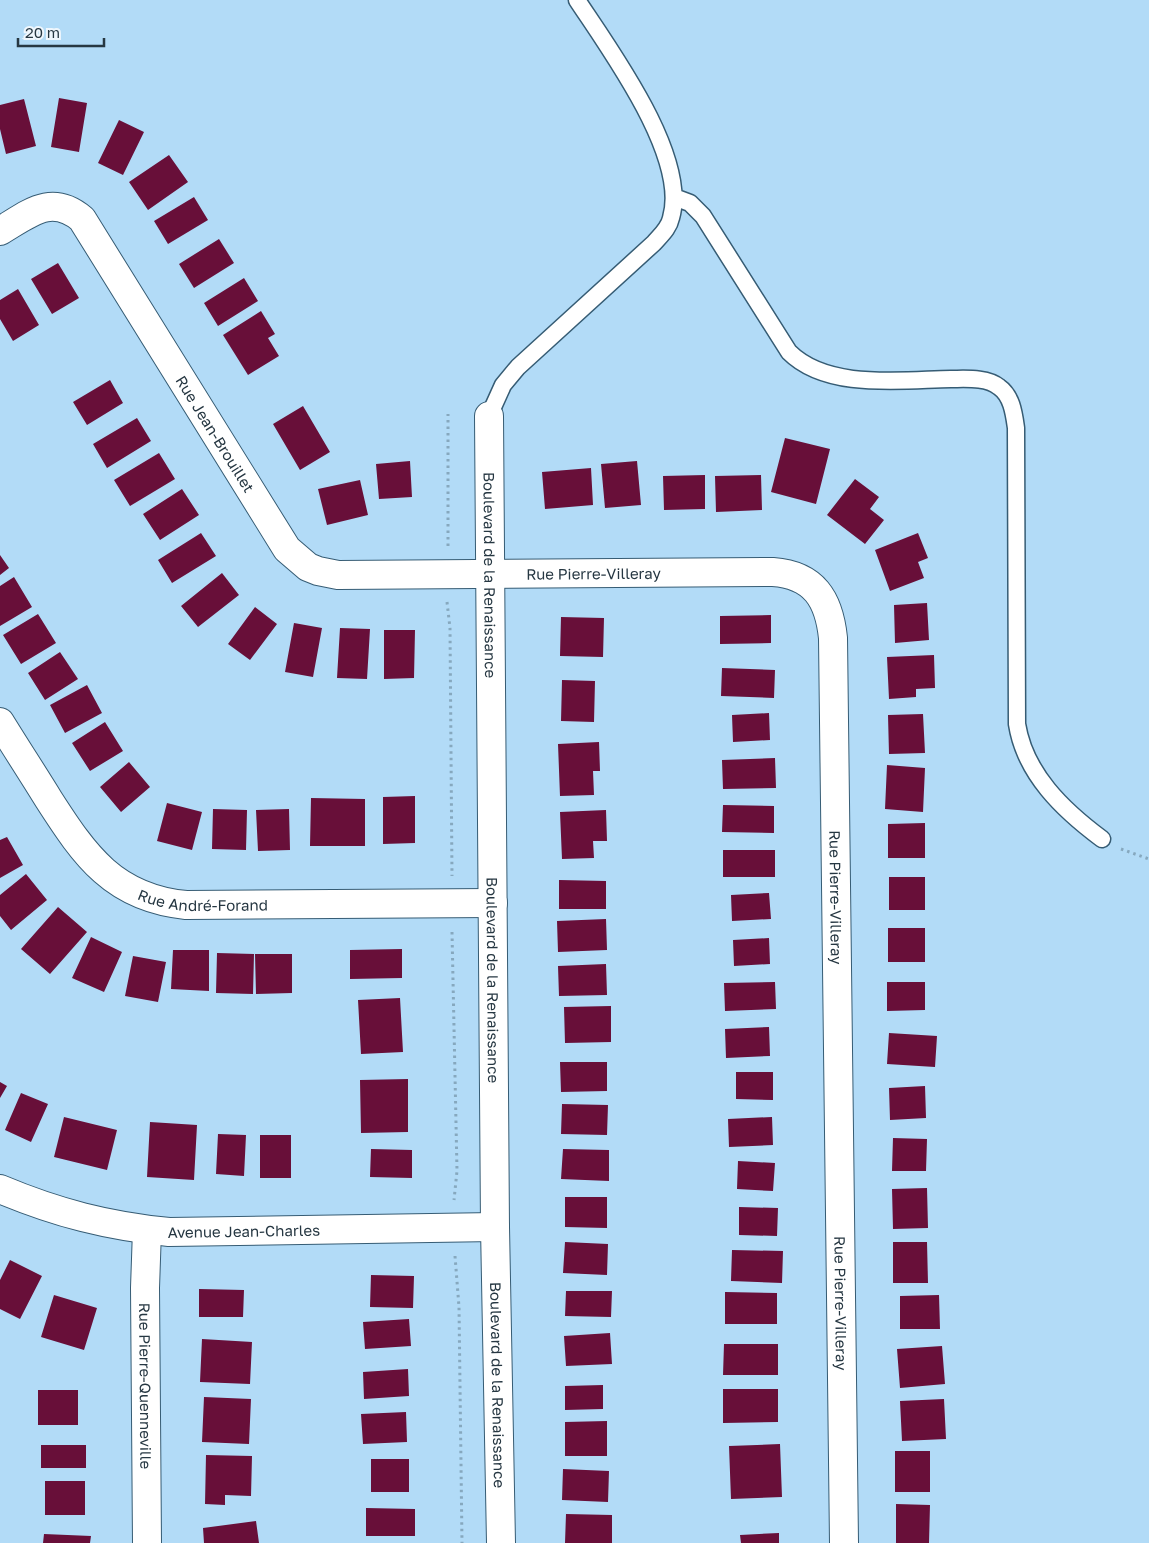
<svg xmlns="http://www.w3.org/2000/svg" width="1149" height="1543" font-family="'Golos Text',sans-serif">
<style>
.building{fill:#680f39}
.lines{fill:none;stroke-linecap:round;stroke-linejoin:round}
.lane-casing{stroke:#365c74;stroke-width:19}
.street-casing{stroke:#365c74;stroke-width:30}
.path{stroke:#86a8be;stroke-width:3;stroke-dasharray:2.5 4;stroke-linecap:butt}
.lane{stroke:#fff;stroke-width:16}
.street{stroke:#fff;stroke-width:28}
.labels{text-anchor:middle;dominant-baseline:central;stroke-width:5;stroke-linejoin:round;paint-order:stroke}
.street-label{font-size:15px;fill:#263742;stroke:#eff7fd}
</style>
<rect width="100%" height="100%" fill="#b2dbf7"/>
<path class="building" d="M59 98 87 103 79 152 51 147Z
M24 99 36 146 6 154 0 129V105Z
M119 120 144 132 123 175 98 163Z
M169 155 188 182 148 210 129 182Z
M194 197 208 220 168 244 154 221Z
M219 239 234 263 194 288 179 264Z
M58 263 79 298 52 314 31 279Z
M244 278 258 301 218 326 204 303Z
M18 289 39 325 13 341 0 319V300Z
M261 311 275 334 268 338 279 356 248 375 223 335Z
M110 380 123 403 87 425 73 402Z
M303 406 330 452 300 470 273 424Z
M137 418 151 441 107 468 93 444Z
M785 438 830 449 816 504 771 492Z
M159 453 175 479 130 506 114 480Z
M410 461 412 497 379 499 376 464Z
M637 461 641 505 605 508 601 464Z
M591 468 593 505 545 509 542 472Z
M705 475V509L664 510 663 476Z
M761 475 762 510 716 512 715 476Z
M855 479 879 497 870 509 884 520 865 544 827 515Z
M360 480 368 515 327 525 318 489Z
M182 489 199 515 160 540 143 514Z
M201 533 216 556 172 583 158 560Z
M918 533 928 558 918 562 924 578 890 591 875 550Z
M0 555 9 568 0 575Z
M222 573 239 595 198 627 181 606Z
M14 577 32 607 0 626V586Z
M927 603 929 640 895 643 894 605Z
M255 607 277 624 250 660 228 644Z
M38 614 56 643 21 664 3 635Z
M771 615V643L720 644V616Z
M561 617 604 618 603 657 560 656Z
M294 623 322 628 313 677 285 672Z
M340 628 370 629 367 679 337 678Z
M384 630H415L414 678 384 679Z
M60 652 78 679 45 700 28 673Z
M934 655 935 688 916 689V697L889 699 887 657Z
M722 668 775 670 774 698 721 696Z
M562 680 595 681 594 722 561 721Z
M87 685 102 713 65 733 50 705Z
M769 713 770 740 733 742 732 715Z
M923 714 925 753 889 754 888 715Z
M105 722 123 751 90 771 72 743Z
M599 742 600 771H593L594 795 560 796 558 744Z
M775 758 776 788 723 789 722 760Z
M129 762 150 787 121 812 100 787Z
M887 765 925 768 923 812 885 809Z
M415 796V843L383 844V797Z
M311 798 365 799V846H310Z
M167 803 202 812 192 850 157 841Z
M723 805 774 806V833L722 832Z
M213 809 247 810 246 850 212 849Z
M289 809 290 850 258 851 256 810Z
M606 810 607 841H593L594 858 562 859 560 812Z
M925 823V858H888V824Z
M7 837 23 865 0 878V840Z
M723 850H775V877H723Z
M26 874 47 900 11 930 0 916V895Z
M889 877H925V910H889Z
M559 880 606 881V909H559Z
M769 893 771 919 732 921 731 895Z
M58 907 87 932 50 974 21 949Z
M606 919 607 950 558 952 557 921Z
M888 928H925V962H888Z
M91 937 122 952 104 992 72 978Z
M769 938 770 964 734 966 733 940Z
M402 949V978L350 979V950Z
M173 950H209V991L171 989Z
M217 953 254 954 253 994 216 993Z
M255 954H292V993L256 994Z
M133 956 166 962 158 1002 125 996Z
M606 964 607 995 559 996 558 966Z
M775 982 776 1009 725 1011 724 983Z
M887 982H925V1010L887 1011Z
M400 998 403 1052 361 1054 358 1000Z
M611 1006V1042L565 1043 564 1007Z
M769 1027 770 1056 726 1058 725 1029Z
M889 1033 937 1036 935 1067 887 1064Z
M560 1062H607V1091L561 1092Z
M736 1072H773V1100L736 1099Z
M408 1079V1132L361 1133 360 1080Z
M0 1082 7 1086 0 1098Z
M925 1086 926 1118 890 1120 889 1088Z
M21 1093 48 1104 31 1142 5 1130Z
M562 1104 608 1105 607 1135 561 1134Z
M64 1117 117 1130 107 1170 54 1157Z
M772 1117 773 1145 729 1147 728 1119Z
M150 1122 197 1125 194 1180 147 1177Z
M218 1134 246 1135 244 1176 216 1174Z
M260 1135H291V1178H260Z
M893 1138 927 1139 926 1171H892Z
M371 1149 412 1150V1178L370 1177Z
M563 1149 609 1150V1181L561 1179Z
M738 1161 775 1163 773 1191 737 1189Z
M927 1188 928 1228 893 1229 892 1189Z
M565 1197H607V1228L565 1227Z
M739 1207 778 1208 777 1236 739 1235Z
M565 1242 608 1244 607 1275 563 1273Z
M893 1242H927L928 1283H893Z
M732 1250 783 1251 782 1283 731 1281Z
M10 1260 42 1276 20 1319 0 1309V1280Z
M371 1275 414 1276 413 1308 370 1307Z
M199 1289 244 1290 243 1317H199Z
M566 1291H612L611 1317 565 1316Z
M725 1292 777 1293V1324H725Z
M54 1295 97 1308 84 1350 41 1337Z
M939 1295 940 1329H900V1296Z
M409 1319 411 1346 365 1349 363 1322Z
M610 1333 612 1364 566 1366 564 1336Z
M202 1339 252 1342 250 1384 200 1382Z
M724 1344H778V1375H723Z
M942 1346 945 1384 900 1388 897 1349Z
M408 1369 409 1396 364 1399 363 1372Z
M603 1385V1409L565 1410V1386Z
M723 1389H778V1422L723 1423Z
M38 1390H78V1425H38Z
M204 1397 251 1399 249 1444 202 1442Z
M944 1399 946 1439 902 1441 900 1401Z
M406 1412 407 1442 363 1444 361 1414Z
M607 1421V1456H565V1422Z
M780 1444 782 1497 731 1499 729 1446Z
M41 1445H86V1468H41Z
M895 1451H930V1492H895Z
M206 1455 252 1456 251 1496 225 1495V1505L205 1504Z
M371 1459H409V1492H371Z
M563 1469 609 1471 608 1502 562 1500Z
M45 1481H85V1515H45Z
M896 1504 930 1505 929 1543H896Z
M366 1508 415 1509V1536H366Z
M566 1514 612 1515V1543H565Z
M256 1521 259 1543H204L203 1528Z
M779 1533V1543H741L740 1535Z
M44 1534 91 1536 90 1543H43Z"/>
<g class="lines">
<g class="lane-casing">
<path id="lane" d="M674 197 690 203 703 216 789 352C827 390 900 380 951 379 965 379 987 377 999 387 1012 396 1014 414 1016 428L1017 724C1025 774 1063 810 1102 839
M489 416 503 385 518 367 654 243C661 235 669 228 671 218 689 157 610 50 577 0"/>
</g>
<g class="street-casing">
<g id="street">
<path id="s1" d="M0 231C29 214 51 193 82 219L287 549 308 567 318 571 338 575 773 572C814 575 829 599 833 638L844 1543"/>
<path id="s2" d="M489 416 495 1227 501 1543"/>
<path id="s3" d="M0 722C16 748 33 774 49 800 85 856 114 898 186 905L493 903"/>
<path id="s4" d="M0 1189C57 1213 108 1226 169 1232L495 1227"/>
<path id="s5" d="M147 1230 145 1288 147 1543"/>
</g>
</g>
<path class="path" d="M448 546V414
M447 602 450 628 452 876
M1121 849 1149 859
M452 932 457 1171 454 1200
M455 1256 459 1307 462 1543"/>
<use href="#lane" class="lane"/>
<use href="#street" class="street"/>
</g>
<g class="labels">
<g class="street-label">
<text stroke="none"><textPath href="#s1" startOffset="344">Rue Jean-Brouillet</textPath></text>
<text stroke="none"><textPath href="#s1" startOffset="794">Rue Pierre-Villeray</textPath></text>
<text stroke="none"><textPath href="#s2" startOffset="159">Boulevard de la Renaissance</textPath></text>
<text stroke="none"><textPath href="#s3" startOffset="289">Rue André-Forand</textPath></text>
<text stroke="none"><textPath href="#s1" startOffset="1332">Rue Pierre-Villeray</textPath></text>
<text stroke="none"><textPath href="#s2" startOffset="564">Boulevard de la Renaissance</textPath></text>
<text stroke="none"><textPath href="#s4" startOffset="250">Avenue Jean-Charles</textPath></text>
<text stroke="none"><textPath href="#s1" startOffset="1738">Rue Pierre-Villeray</textPath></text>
<text stroke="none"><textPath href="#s2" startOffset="969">Boulevard de la Renaissance</textPath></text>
<text stroke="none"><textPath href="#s5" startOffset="156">Rue Pierre-Quenneville</textPath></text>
</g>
</g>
<path d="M18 38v8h86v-8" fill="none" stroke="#263742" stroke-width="2.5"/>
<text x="25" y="38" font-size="15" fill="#263742" stroke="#eff7fd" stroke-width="4" paint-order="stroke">20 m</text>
</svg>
